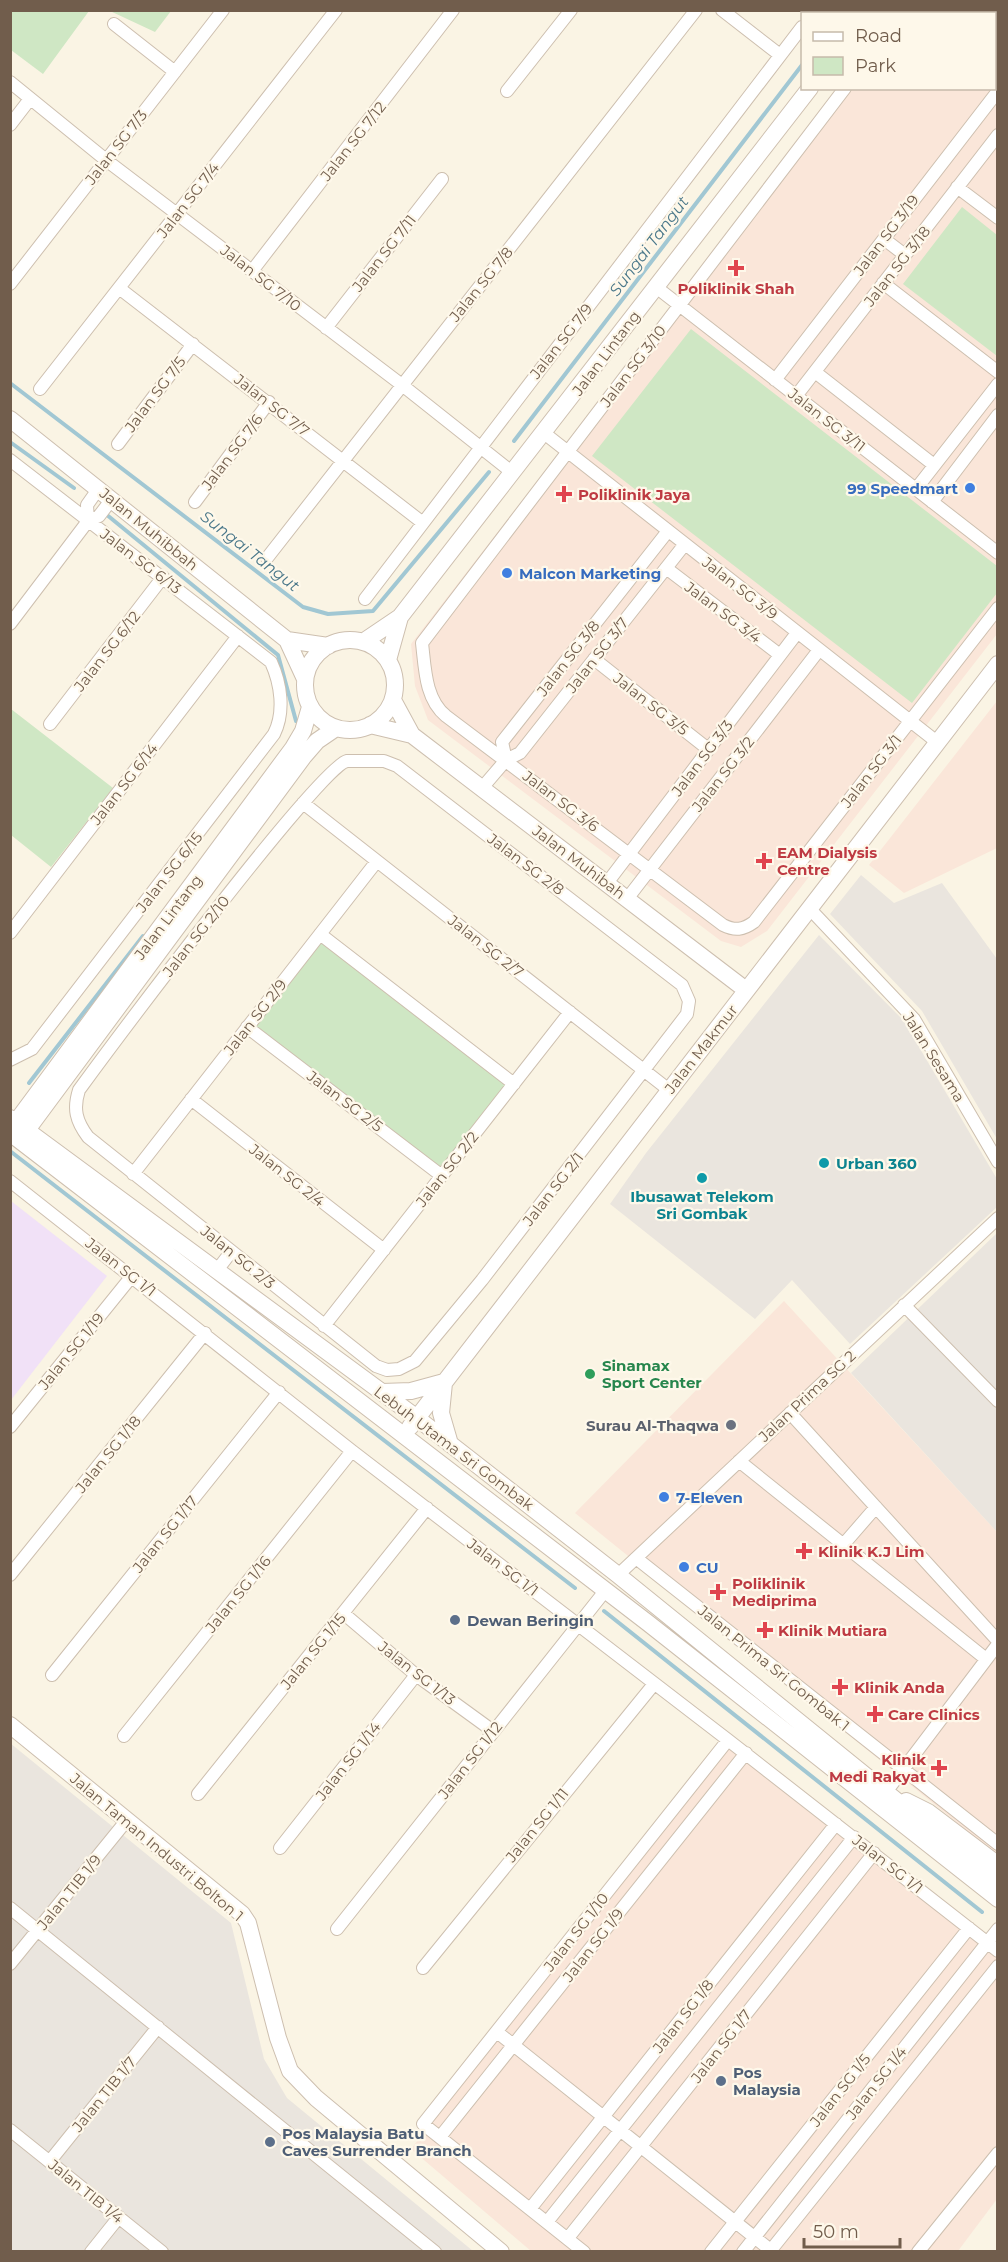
<svg xmlns="http://www.w3.org/2000/svg" width="1008" height="2262" font-family="Montserrat,sans-serif">
<style>
.commercial{fill:#fae6d9}
.industrial{fill:#eae5de}
.education{fill:#f1e1f7}
.green{fill:#cfe7c4}
.lines{fill:none;stroke-linecap:round;stroke-linejoin:round}
.stream{stroke:#a1c7d3;stroke-width:4}
.minor-casing{stroke:#cdbfaf;stroke-width:14}
.tertiary-casing{stroke:#cdbfaf;stroke-width:18}
.minor{stroke:#fff;stroke-width:12}
.tertiary{stroke:#fff;stroke-width:16}
.health-dot{fill:#e0444e;stroke:#fef8ea;stroke-width:2}
.shop-dot{fill:#3f7fe0;stroke:#fef8ea;stroke-width:2}
.culture-dot{fill:#0f9aa8;stroke:#fef8ea;stroke-width:2}
.leisure-dot{fill:#2e9e5b;stroke:#fef8ea;stroke-width:2}
.worship-dot{fill:#6b7280;stroke:#fef8ea;stroke-width:2}
.service-dot{fill:#5c6f8a;stroke:#fef8ea;stroke-width:2}
.labels{text-anchor:middle;dominant-baseline:central;stroke-width:4.5;stroke-linejoin:round;paint-order:stroke}
.street-label{font-size:15px;fill:#715d4c;stroke:#fef8ea}
.health-label{font-size:15px;font-weight:bold;fill:#be3a42;stroke:#fef8ea;text-anchor:start}
.shop-label{font-size:15px;font-weight:bold;fill:#366cbe;stroke:#fef8ea;text-anchor:start}
.culture-label{font-size:15px;font-weight:bold;fill:#0d838f;stroke:#fef8ea;text-anchor:start}
.leisure-label{font-size:15px;font-weight:bold;fill:#27864d;stroke:#fef8ea;text-anchor:start}
.worship-label{font-size:15px;font-weight:bold;fill:#5b616d;stroke:#fef8ea;text-anchor:end}
.service-label{font-size:15px;font-weight:bold;fill:#4e5e75;stroke:#fef8ea;text-anchor:start}
.water-label{font-size:16px;font-style:italic;fill:#4b788a;stroke:#fef8ea}
</style>
<rect width="100%" height="100%" fill="#faf4e4"/>
<path class="commercial" d="M995 55 997 57V634L767 931 741 947 721 941 428 720 415 686 411 644 841 89 994 88Z
M997 701V848L904 893 869 865Z
M784 1301 997 1532V1855L575 1513Z
M731 1744 997 1955V2199L958 2251H531L411 2149Z"/>
<path class="industrial" d="M861 875 894 903 942 883 997 959V1139L922 1011 830 914Z
M819 935 903 1020 997 1179V1207L850 1344 792 1280 755 1319 610 1204 646 1153Z
M997 1233V1532L851 1373Z
M10 1743 231 1923 264 2059 287 2098 473 2251H11Z"/>
<path class="education" d="M11 1201 107 1276 11 1400H10Z"/>
<path class="green" d="M10 11 11 10 89 11 43 74 11 50Z
M110 11H171L155 32Z
M962 207 997 235V356L903 284Z
M691 329 997 566V593L912 703 592 456Z
M11 709 113 788 51 867 11 835Z
M320 934 514 1084 442 1176 247 1027Z"/>
<g class="lines">
<path class="stream" d="M842 14 844 10
M10 383 303 607 328 614 373 611 489 472
M514 441 802 65
M10 442 74 488
M107 515 278 655 296 721
M29 1083 143 936
M10 1151 575 1588
M604 1611 982 1912"/>
<g class="minor-casing">
<path id="minor" d="M722 10 780 55
M813 14 816 10
M114 24 175 72
M994 74 998 76
M10 82 106 160 402 385 513 473
M845 88 422 643C425 668 425 699 446 716L723 925C735 931 743 930 754 922L998 608
M507 91 571 10
M10 125 30 99
M957 187 998 218
M884 239 905 255
M252 271 453 10
M883 283 998 372
M10 284 223 10
M656 287 998 553
M119 288 423 523
M326 328 442 179
M815 372 934 465
M775 380 998 91
M40 389 336 10
M796 396 998 135
M544 433 937 742
M118 444 193 344
M10 460 271 662C281 684 285 712 274 734L32 1049 10 1060
M916 489 998 384
M195 502 269 402
M932 502 998 415
M88 521 87 505 99 488
M267 558 696 10
M666 568 780 655
M365 599 802 27
M10 624 88 521 99 516 112 499
M594 659 708 749
M50 724 163 577
M506 760 502 742 668 531
M347 761H384L397 766 682 985 689 1001 687 1014 482 1280 415 1361 399 1369 387 1370 376 1366 88 1137C76 1121 73 1109 79 1090 109 1049 321 765 347 761Z
M482 788 506 760 520 753 685 544
M303 803 669 1090
M607 883 797 633
M627 899 819 650
M809 908 914 1019 998 1162
M10 933 238 636
M320 934 514 1084
M247 1027 442 1176
M191 1099 384 1250
M133 1174 377 861
M10 1181 352 1451 728 1740 998 1951
M218 1269 231 1252
M904 1305 998 1401
M324 1326 570 1012
M790 1413 998 1641
M10 1427 132 1276
M739 1461 986 1659
M843 1545 876 1507
M636 1558 998 1844
M10 1575 205 1333
M618 1575 998 1218
M343 1613 416 1675 493 1731
M52 1675 279 1392
M124 1736 352 1451
M886 1792 998 1644
M198 1794 427 1508
M280 1848 416 1675
M10 1908 435 2252
M337 1929 605 1591
M10 1964 127 1820
M423 1968 654 1684
M497 2032 773 2252
M10 2130 162 2252
M440 2137 746 1753
M50 2161 158 2027
M530 2209 836 1824
M547 2222 854 1837
M568 2238 874 1853
M771 2250 998 1966
M91 2252 119 2217
M584 2252 423 2124 728 1740
M711 2252 969 1928
M743 2252 998 1929
M918 2252 998 2153"/>
</g>
<g class="tertiary-casing">
<path id="tertiary" d="M961 10 965 14
M869 14 872 10
M994 36 998 38
M10 419 287 640 305 679
M305 685a45 45 0 1 1 90 0a45 45 0 1 1-90 0Z
M287 640 328 646
M363 642 400 617 810 88
M388 660 400 617
M393 700 412 735 746 990
M370 725 412 735
M10 1118 417 1418 618 1575 998 1883
M16 1122 293 748 303 731 310 707
M27 1130 304 756 317 741 336 728
M10 1133 648 1623 998 1899
M444 1383 441 1413 450 1444
M382 1392 411 1391 444 1382
M410 1427 998 664
M10 1725 242 1914 248 1923 278 2038 290 2071 316 2098 501 2252
M906 1801 928 1812 998 1865"/>
</g>
<use href="#minor" class="minor"/>
<use href="#tertiary" class="tertiary"/>
</g>
<g class="health-dot">
<path d="M733 259h6v6h6v6h-6v6h-6v-6h-6v-6h6z"/>
<path d="M561 485h6v6h6v6h-6v6h-6v-6h-6v-6h6z"/>
<path d="M761 852h6v6h6v6h-6v6h-6v-6h-6v-6h6z"/>
<path d="M801 1542h6v6h6v6h-6v6h-6v-6h-6v-6h6z"/>
<path d="M715 1583h6v6h6v6h-6v6h-6v-6h-6v-6h6z"/>
<path d="M762 1621h6v6h6v6h-6v6h-6v-6h-6v-6h6z"/>
<path d="M837 1678h6v6h6v6h-6v6h-6v-6h-6v-6h6z"/>
<path d="M872 1705h6v6h6v6h-6v6h-6v-6h-6v-6h6z"/>
<path d="M936 1759h6v6h6v6h-6v6h-6v-6h-6v-6h6z"/>
</g>
<g class="shop-dot">
<circle cx="970" cy="488" r="6"/>
<circle cx="507" cy="573" r="6"/>
<circle cx="664" cy="1497" r="6"/>
<circle cx="684" cy="1567" r="6"/>
</g>
<g class="culture-dot">
<circle cx="824" cy="1163" r="6"/>
<circle cx="702" cy="1178" r="6"/>
</g>
<circle class="leisure-dot" cx="590" cy="1374" r="6"/>
<circle class="worship-dot" cx="731" cy="1425" r="6"/>
<g class="service-dot">
<circle cx="455" cy="1620" r="6"/>
<circle cx="721" cy="2081" r="6"/>
<circle cx="270" cy="2142" r="6"/>
</g>
<g class="labels">
<g class="street-label">
<text transform="translate(353 141) rotate(-52)">Jalan SG 7/12</text>
<text transform="translate(116 147) rotate(-52)">Jalan SG 7/3</text>
<text transform="translate(188 200) rotate(-52)">Jalan SG 7/4</text>
<text transform="translate(886 235) rotate(-53)">Jalan SG 3/19</text>
<text transform="translate(384 253) rotate(-52)">Jalan SG 7/11</text>
<text transform="translate(897 266) rotate(-52)">Jalan SG 3/18</text>
<text transform="translate(261 278) rotate(38)">Jalan SG 7/10</text>
<text transform="translate(481 284) rotate(-51)">Jalan SG 7/8</text>
<text transform="translate(561 341) rotate(-52)">Jalan SG 7/9</text>
<text transform="translate(606 353) rotate(-53)">Jalan Lintang</text>
<text transform="translate(633 366) rotate(-53)">Jalan SG 3/10</text>
<text transform="translate(155 394) rotate(-53)">Jalan SG 7/5</text>
<text transform="translate(272 405) rotate(38)">Jalan SG 7/7</text>
<text transform="translate(827 420) rotate(38)">Jalan SG 3/11</text>
<text transform="translate(232 452) rotate(-53)">Jalan SG 7/6</text>
<text transform="translate(149 529) rotate(39)">Jalan Muhibbah</text>
<text transform="translate(141 561) rotate(37)">Jalan SG 6/13</text>
<text transform="translate(740 588) rotate(38)">Jalan SG 3/9</text>
<text transform="translate(723 612) rotate(37)">Jalan SG 3/4</text>
<text transform="translate(107 651) rotate(-52)">Jalan SG 6/12</text>
<text transform="translate(597 655) rotate(-52)">Jalan SG 3/7</text>
<text transform="translate(568 658) rotate(-52)">Jalan SG 3/8</text>
<text transform="translate(651 704) rotate(38)">Jalan SG 3/5</text>
<text transform="translate(702 758) rotate(-53)">Jalan SG 3/3</text>
<text transform="translate(871 771) rotate(-52)">Jalan SG 3/1</text>
<text transform="translate(723 774) rotate(-52)">Jalan SG 3/2</text>
<text transform="translate(124 784) rotate(-52)">Jalan SG 6/14</text>
<text transform="translate(561 801) rotate(37)">Jalan SG 3/6</text>
<text transform="translate(579 862) rotate(37)">Jalan Muhibah</text>
<text transform="translate(526 864) rotate(37)">Jalan SG 2/8</text>
<text transform="translate(169 872) rotate(-52)">Jalan SG 6/15</text>
<text transform="translate(168 917) rotate(-53)">Jalan Lintang</text>
<text transform="translate(196 936) rotate(-52)">Jalan SG 2/10</text>
<text transform="translate(486 946) rotate(38)">Jalan SG 2/7</text>
<text transform="translate(255 1017) rotate(-52)">Jalan SG 2/9</text>
<text transform="translate(701 1049) rotate(-52)">Jalan Makmur</text>
<text transform="translate(934 1057) rotate(58)">Jalan Sesama</text>
<text transform="translate(345 1101) rotate(37)">Jalan SG 2/5</text>
<text transform="translate(447 1169) rotate(-52)">Jalan SG 2/2</text>
<text transform="translate(287 1175) rotate(38)">Jalan SG 2/4</text>
<text transform="translate(553 1189) rotate(-52)">Jalan SG 2/1</text>
<text transform="translate(238 1257) rotate(39)">Jalan SG 2/3</text>
<text transform="translate(121 1267) rotate(38)">Jalan SG 1/1</text>
<text transform="translate(71 1351) rotate(-51)">Jalan SG 1/19</text>
<text transform="translate(807 1396) rotate(-43)">Jalan Prima SG 2</text>
<text transform="translate(454 1448) rotate(37)">Lebuh Utama Sri Gombak</text>
<text transform="translate(108 1454) rotate(-51)">Jalan SG 1/18</text>
<text transform="translate(165 1534) rotate(-51)">Jalan SG 1/17</text>
<text transform="translate(503 1567) rotate(37)">Jalan SG 1/1</text>
<text transform="translate(238 1594) rotate(-51)">Jalan SG 1/16</text>
<text transform="translate(313 1651) rotate(-51)">Jalan SG 1/15</text>
<text transform="translate(774 1668) rotate(39)">Jalan Prima Sri Gombak 1</text>
<text transform="translate(417 1673) rotate(38)">Jalan SG 1/13</text>
<text transform="translate(470 1760) rotate(-52)">Jalan SG 1/12</text>
<text transform="translate(348 1761) rotate(-52)">Jalan SG 1/14</text>
<text transform="translate(537 1825) rotate(-51)">Jalan SG 1/11</text>
<text transform="translate(157 1847) rotate(40)">Jalan Taman Industri Bolton 1</text>
<text transform="translate(888 1864) rotate(38)">Jalan SG 1/1</text>
<text transform="translate(69 1892) rotate(-51)">Jalan TIB 1/9</text>
<text transform="translate(576 1932) rotate(-52)">Jalan SG 1/10</text>
<text transform="translate(593 1945) rotate(-52)">Jalan SG 1/9</text>
<text transform="translate(683 2016) rotate(-52)">Jalan SG 1/8</text>
<text transform="translate(721 2046) rotate(-52)">Jalan SG 1/7</text>
<text transform="translate(876 2083) rotate(-52)">Jalan SG 1/4</text>
<text transform="translate(840 2090) rotate(-52)">Jalan SG 1/5</text>
<text transform="translate(104 2094) rotate(-51)">Jalan TIB 1/7</text>
<text transform="translate(86 2191) rotate(39)">Jalan TIB 1/4</text>
</g>
<g class="health-label">
<text x="736" y="288" text-anchor="middle">Poliklinik Shah</text>
<text x="578" y="494">Poliklinik Jaya</text>
<text x="777" y="852">EAM Dialysis<tspan x="777" dy="17">Centre</tspan></text>
<text x="818" y="1551">Klinik K.J Lim</text>
<text x="732" y="1583">Poliklinik<tspan x="732" dy="17">Mediprima</tspan></text>
<text x="778" y="1630">Klinik Mutiara</text>
<text x="854" y="1687">Klinik Anda</text>
<text x="888" y="1714">Care Clinics</text>
<text x="926" y="1759" text-anchor="end">Klinik<tspan x="926" dy="17">Medi Rakyat</tspan></text>
</g>
<g class="shop-label">
<text x="958" y="488" text-anchor="end">99 Speedmart</text>
<text x="519" y="573">Malcon Marketing</text>
<text x="676" y="1497">7-Eleven</text>
<text x="696" y="1567">CU</text>
</g>
<g class="culture-label">
<text x="836" y="1163">Urban 360</text>
<text x="702" y="1196" text-anchor="middle">Ibusawat Telekom<tspan x="702" dy="17">Sri Gombak</tspan></text>
</g>
<g class="leisure-label">
<text x="602" y="1365">Sinamax<tspan x="602" dy="17">Sport Center</tspan></text>
</g>
<g class="worship-label">
<text x="719" y="1425">Surau Al-Thaqwa</text>
</g>
<g class="service-label">
<text x="467" y="1620">Dewan Beringin</text>
<text x="733" y="2072">Pos<tspan x="733" dy="17">Malaysia</tspan></text>
<text x="282" y="2133">Pos Malaysia Batu<tspan x="282" dy="17">Caves Surrender Branch</tspan></text>
</g>
<g class="water-label">
<text transform="translate(649 246) rotate(-53)">Sungai Tangut</text>
<text transform="translate(250 551) rotate(38)">Sungai Tangut</text>
</g>
</g>
<rect width="1008" height="2262" fill="none" stroke="#715d4c" stroke-width="24"/>
<rect x="801" y="12" width="195" height="78" fill="#fef8ea" stroke="#c6baab" stroke-width="1.5"/>
<rect x="813" y="32" width="30" height="9" fill="#ffffff" stroke="#c6baab" stroke-width="1.5"/>
<text x="855" y="42" font-size="18" fill="#715d4c">Road</text>
<rect x="813" y="57" width="30" height="18" fill="#cfe7c4" stroke="#c6baab" stroke-width="1.5"/>
<text x="855" y="72" font-size="18" fill="#715d4c">Park</text>
<path d="M804 2238v9h96v-9" fill="none" stroke="#715d4c" stroke-width="3"/>
<text x="813" y="2238" font-size="18" fill="#715d4c" stroke="#fef8ea" stroke-width="4.5" paint-order="stroke">50 m</text>
</svg>
